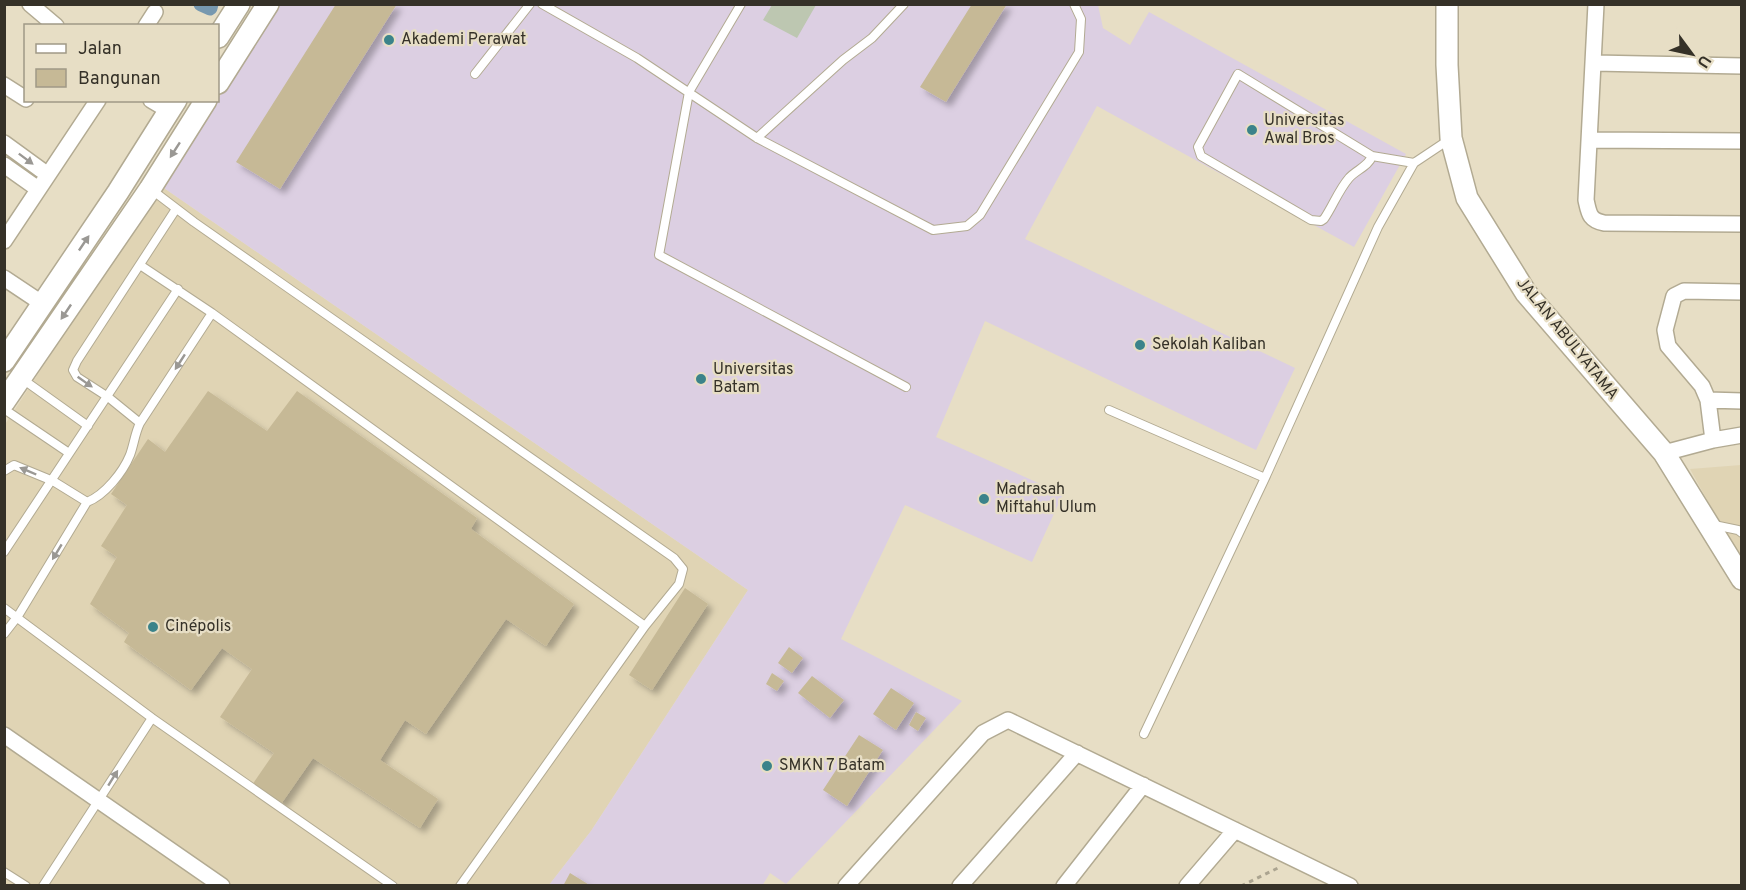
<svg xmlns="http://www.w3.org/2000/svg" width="1746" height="890" font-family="Overpass,sans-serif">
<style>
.built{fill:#e0d4b4}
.education{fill:#dccfe2}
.green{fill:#bdc7b1}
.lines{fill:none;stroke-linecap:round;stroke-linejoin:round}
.canal{stroke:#7798af;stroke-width:15}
.building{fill:#c6b996;filter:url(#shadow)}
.lane-casing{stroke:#b2aa92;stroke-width:10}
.street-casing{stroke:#b2aa92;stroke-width:18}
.secondary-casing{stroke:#b2aa92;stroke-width:24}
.path{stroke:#aba490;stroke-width:3;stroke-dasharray:4.5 4.5;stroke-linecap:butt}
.lane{stroke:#fff;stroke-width:8}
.street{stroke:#fff;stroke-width:15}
.secondary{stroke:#fff;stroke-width:21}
.oneway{fill:#9a9894}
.poi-dot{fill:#3b838a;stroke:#e7dec5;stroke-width:2}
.labels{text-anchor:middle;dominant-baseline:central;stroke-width:4.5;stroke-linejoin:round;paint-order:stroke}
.poi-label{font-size:16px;fill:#353128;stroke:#e7dec5;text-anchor:start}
.street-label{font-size:16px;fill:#353128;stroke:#e7dec5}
</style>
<defs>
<filter id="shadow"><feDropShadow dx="5" dy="5" stdDeviation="3" flood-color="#0004"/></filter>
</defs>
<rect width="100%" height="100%" fill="#e7dec5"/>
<path class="built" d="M161 186 748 590 591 831 549 885H5L4 426Z
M1741 465V561L1690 469Z"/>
<path class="education" d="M280 4 1098 5 1103 28 1130 45 1149 12 1406 154 1354 247 1097 106 1025 239 1295 368 1256 450 985 321 936 437 1063 494 1032 562 905 505 841 639 962 701 786 884 770 873 762 886 549 885 591 831 748 590 161 186Z"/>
<path class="green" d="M772 5V4L816 5 797 38 763 20Z"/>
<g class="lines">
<path class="canal" d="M201 4 210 8 211 4"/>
</g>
<path class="building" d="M336 4H397L280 189 236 162Z
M972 4H1007L946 102 920 87Z
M208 391 267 431 297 391 477 518 471 529 574 604 546 646 506 619 426 734 405 720 380 760 438 799 420 828 313 758 281 804 252 785 274 753 220 717 252 669 222 648 191 690 124 642 129 633 90 604 117 557 101 546 127 505 111 494 148 439 165 452Z
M685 588 708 604 652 690 629 675Z
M789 647 803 658 792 673 778 663Z
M772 673 784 681 777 691 766 684Z
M812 676 844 700 830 718 798 693Z
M891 688 914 703 896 730 873 714Z
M916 712 926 718 918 731 909 725Z
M859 735 883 750 847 806 823 790Z
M570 873 591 886H563Z"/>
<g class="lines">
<g class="lane-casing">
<path id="lane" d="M542 4 637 58 757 138 933 230 967 226 980 215 994 192 1079 52 1081 19 1074 4
M741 4 689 92 659 255 906 387
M475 74 530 4
M757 138 843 60 872 38 904 4
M1372 156C1369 166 1356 170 1349 178 1338 191 1333 206 1324 219L1321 221 1311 220 1201 156 1198 147 1238 74 1372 156 1414 163
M152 190 194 222 674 558 683 569 679 584 645 626
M140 265 212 313 645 626 460 886
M21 378 88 426
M4 409 69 453
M1109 410 1265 478
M140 423 108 397 77 377 73 370 77 361 176 209
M4 471 14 465 53 481 87 502
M1714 525 1738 530 1742 533
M4 552 178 289
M4 608 152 718 393 886
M4 634 18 616 87 502C105 495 123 472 130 455 134 444 135 433 140 423L212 313
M1144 734 1265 478 1378 227 1414 163 1450 139
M4 872 26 886
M43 886 152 718"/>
</g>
<g class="street-casing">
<path id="street" d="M30 4 56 26
M1596 4 1586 200C1589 213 1589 220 1604 223L1742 224
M146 26 155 12
M1594 63 1742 66
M4 85 26 99
M151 100 168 110
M1590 140 1742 141
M4 143 48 175
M4 165 38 189
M4 241 98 100
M4 278 43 304
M1708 400 1742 401
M1713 440 1708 400 1702 386 1668 346 1665 330 1674 296 1684 291 1742 292
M1664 453 1713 440 1742 435
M4 735 222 886
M846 886 983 733 1008 720 1350 886
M960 886 1077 753
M1064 886 1143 785
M1187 886 1235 830"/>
</g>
<g class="secondary-casing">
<path id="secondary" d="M1447 4V65L1451 138 1467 198 1526 293 1664 453 1742 579
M218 37 239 4
M218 83 268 4
M4 361 118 192 176 100
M4 402 150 189 206 100"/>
</g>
<path class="path" d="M1241 886 1280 867"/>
<use href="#lane" class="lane"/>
<use href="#street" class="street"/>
<use href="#secondary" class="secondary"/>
</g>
<defs><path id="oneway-solid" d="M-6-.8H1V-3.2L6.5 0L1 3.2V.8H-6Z" transform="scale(1.5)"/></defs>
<g class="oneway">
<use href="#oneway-solid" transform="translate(175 150) rotate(123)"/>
<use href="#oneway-solid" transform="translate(26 159) rotate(37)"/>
<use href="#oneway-solid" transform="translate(84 243) rotate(-56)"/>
<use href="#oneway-solid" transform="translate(66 312) rotate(124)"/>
<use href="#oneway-solid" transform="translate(180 362) rotate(123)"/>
<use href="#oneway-solid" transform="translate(85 382) rotate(35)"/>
<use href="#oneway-solid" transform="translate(28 471) rotate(-157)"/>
<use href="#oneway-solid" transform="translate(57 552) rotate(121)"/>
<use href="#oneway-solid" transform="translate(113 778) rotate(-58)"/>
</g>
<g class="poi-dot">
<circle cx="389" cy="40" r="6"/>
<circle cx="1252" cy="130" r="6"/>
<circle cx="1140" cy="345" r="6"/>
<circle cx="701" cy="379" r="6"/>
<circle cx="984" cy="499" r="6"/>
<circle cx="153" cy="627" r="6"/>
<circle cx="767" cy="766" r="6"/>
</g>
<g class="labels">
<g class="poi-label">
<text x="401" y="40">Akademi Perawat</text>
<text x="1264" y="121">Universitas<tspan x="1264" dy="18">Awal Bros</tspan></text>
<text x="1152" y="345">Sekolah Kaliban</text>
<text x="713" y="370">Universitas<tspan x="713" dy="18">Batam</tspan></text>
<text x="996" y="490">Madrasah<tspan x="996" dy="18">Miftahul Ulum</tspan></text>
<text x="165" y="627">Cinépolis</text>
<text x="779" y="766">SMKN 7 Batam</text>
</g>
<g class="street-label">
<text transform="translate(1567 339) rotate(51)">JALAN ABULYATAMA</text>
</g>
</g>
<rect width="1746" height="890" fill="none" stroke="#353128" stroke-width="12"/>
<rect x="24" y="24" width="195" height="78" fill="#e7dec5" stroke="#a09986" stroke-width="1.5"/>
<rect x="36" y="44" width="30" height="9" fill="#ffffff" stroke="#a09986" stroke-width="1.5"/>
<text x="78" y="54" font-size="18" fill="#353128">Jalan</text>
<rect x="36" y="69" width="30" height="18" fill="#c6b996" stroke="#a09986" stroke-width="1.5"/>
<text x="78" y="84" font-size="18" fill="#353128">Bangunan</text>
<g transform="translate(1692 54) rotate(123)" stroke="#e7dec5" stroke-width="4.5" paint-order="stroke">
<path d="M0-4.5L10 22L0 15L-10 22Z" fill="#353128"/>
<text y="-9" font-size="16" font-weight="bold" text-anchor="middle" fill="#353128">U</text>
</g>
</svg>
